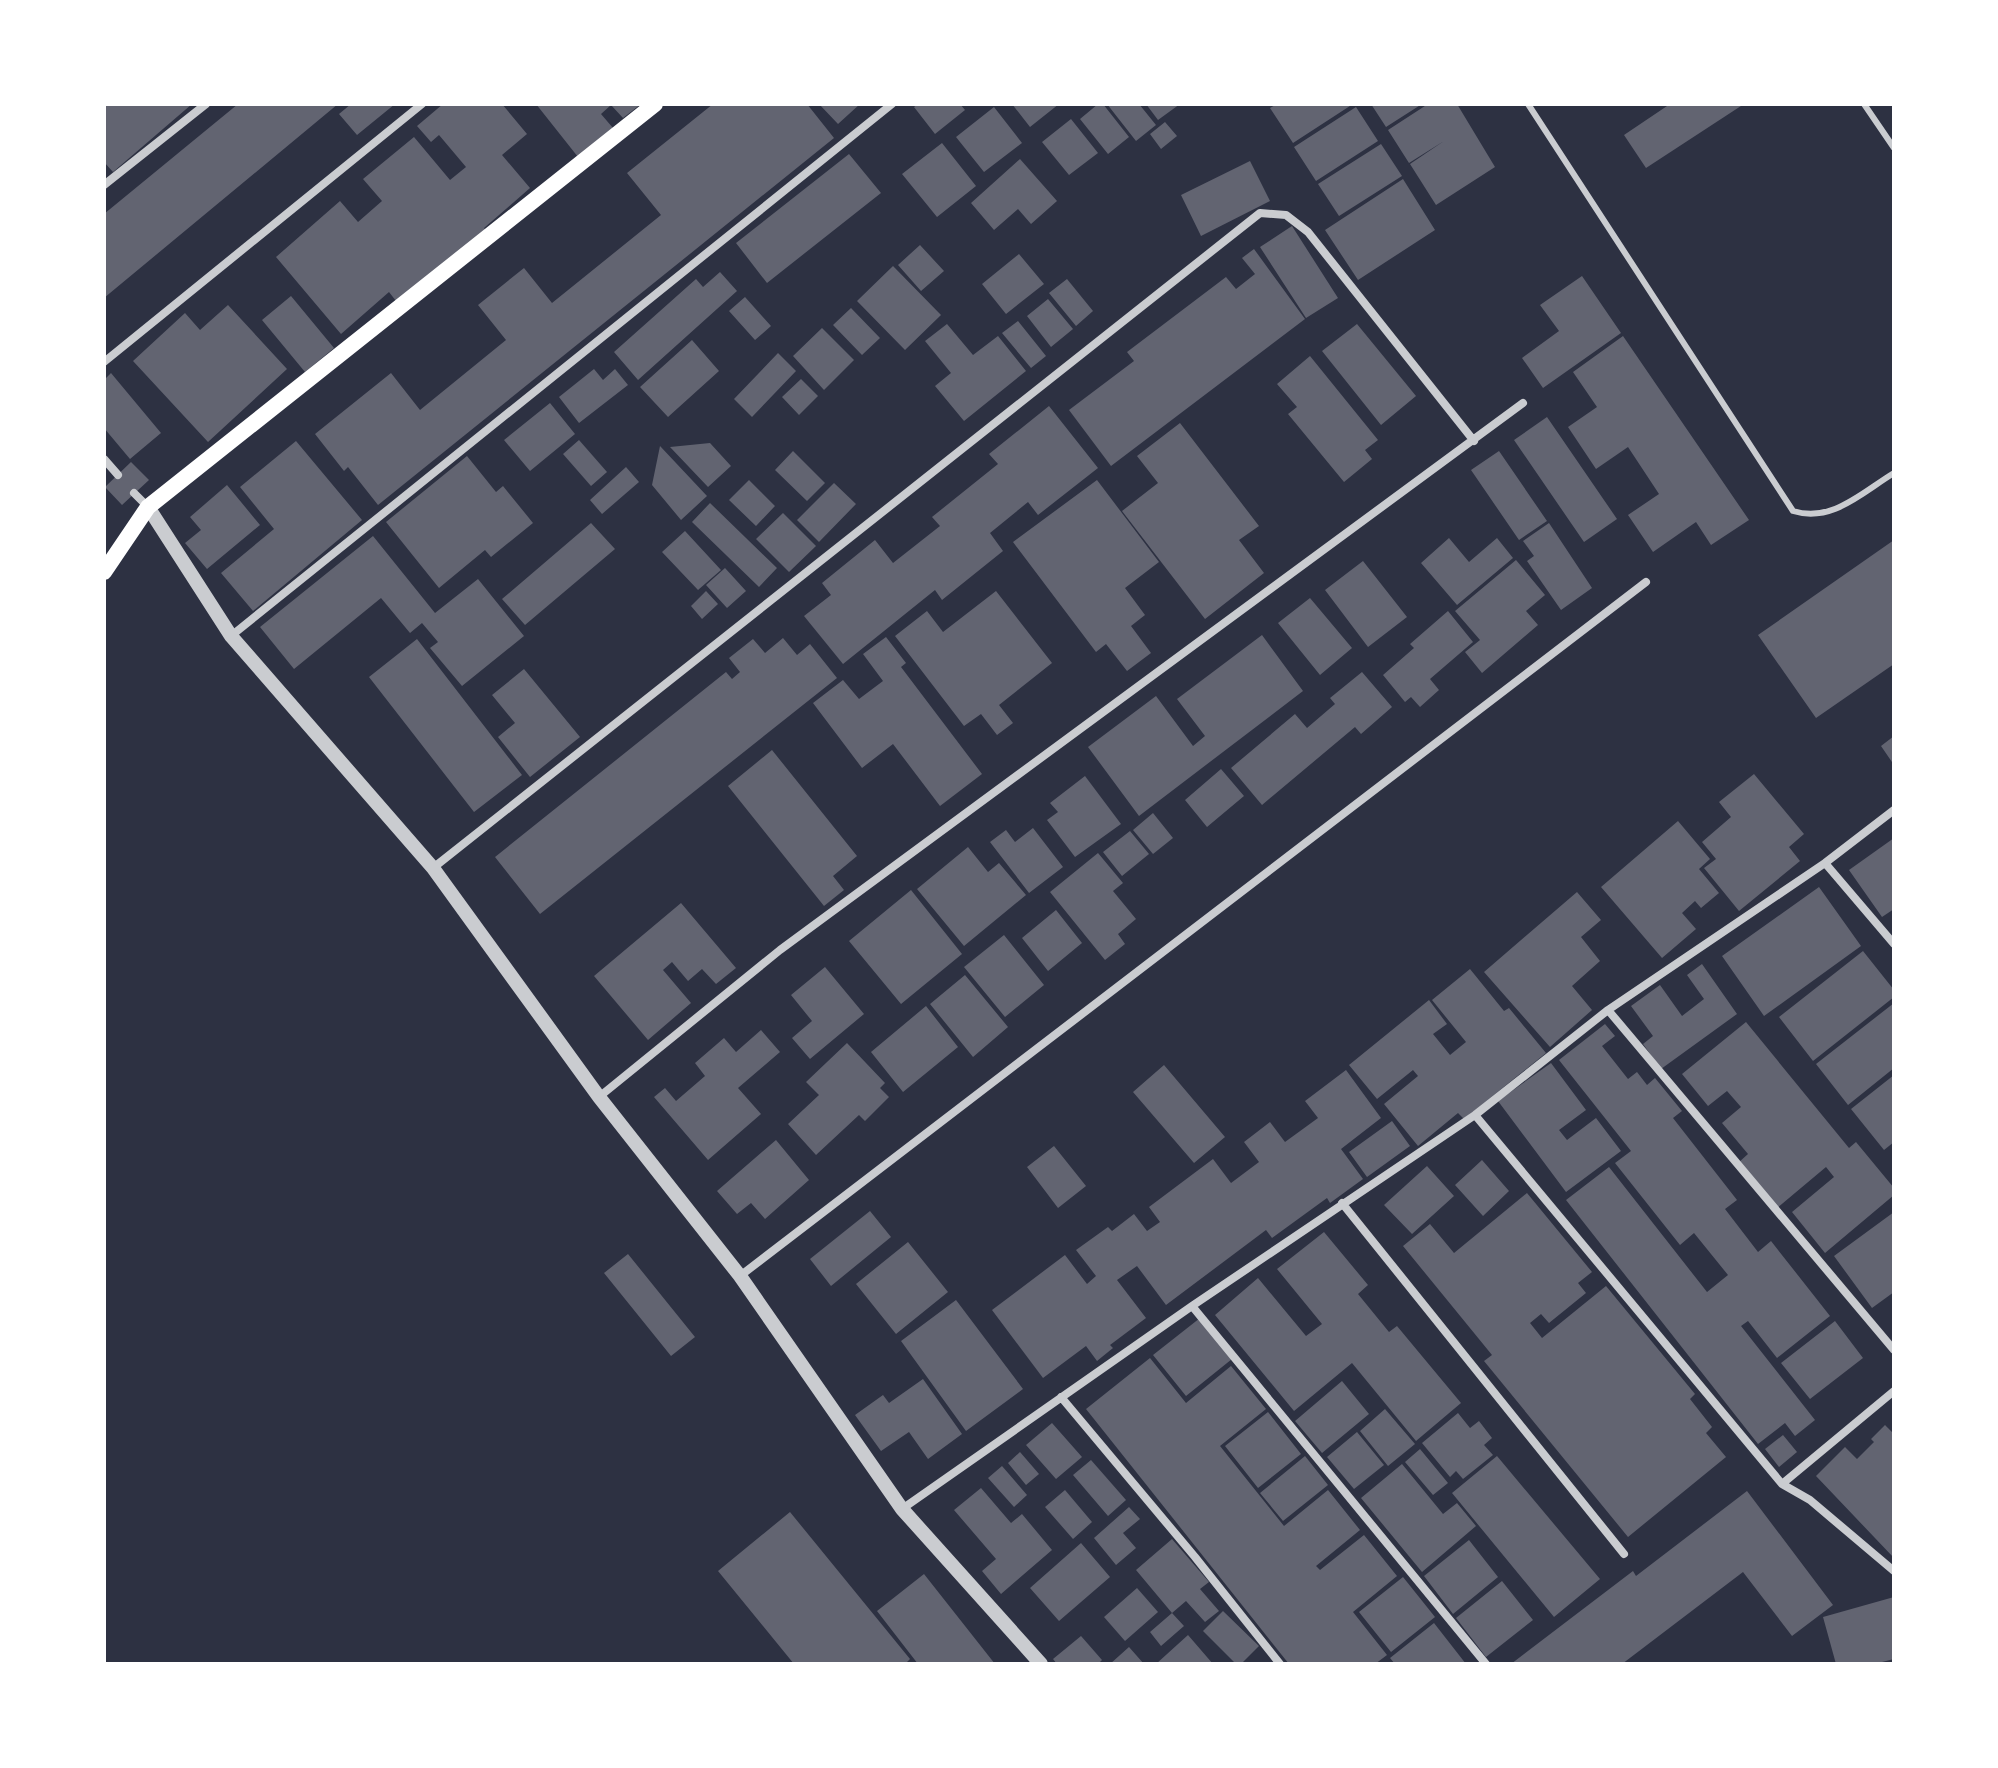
<svg xmlns="http://www.w3.org/2000/svg" width="1998" height="1768" font-family="Arial,sans-serif">
<style>
.building{fill:#626471}
.lines{fill:none;stroke-linecap:round;stroke-linejoin:round}
.service{stroke:#caccd0;stroke-width:6}
.minor{stroke:#caccd0;stroke-width:8}
.tertiary{stroke:#caccd0;stroke-width:14}
.secondary{stroke:#fff;stroke-width:16}
</style>
<rect width="100%" height="100%" fill="#2d3142"/>
<path class="building" d="M104 104H192L113 172 104 162Z
M238 104H338L104 298V214Z
M351 104H395L357 135 339 114Z
M443 104H502L527 134 502 155 530 188 484 228 488 233 396 301 389 292 341 334 276 257 340 201 358 222 382 201 363 179 414 137 450 180 466 167 439 135 431 142 417 126Z
M536 104H641L623 118 611 105 601 114 613 128 578 157Z
M713 104H807L834 138 378 505 348 467 344 471 315 434 391 373 420 410 506 340 478 305 524 268 552 303 661 215 627 173Z
M819 104H860L838 124Z
M918 104H960L965 110 935 134 914 107Z
M1012 104H1059L1030 127Z
M1098 104H1103L1129 137 1108 154 1080 119Z
M1107 104H1139L1156 125 1136 141Z
M1146 104H1180L1158 120Z
M1277 104H1353L1293 143 1270 108Z
M1371 104H1422L1386 127Z
M1428 104H1457L1495 167 1436 205 1410 164 1444 141 1409 163 1388 130Z
M1670 104H1744L1646 168 1624 135Z
M994 107 1022 143 984 172 956 137Z
M1356 107 1378 141 1316 181 1294 147Z
M1071 119 1098 153 1069 175 1042 142Z
M1165 122 1177 136 1161 149 1150 134Z
M942 143 976 186 937 217 902 174Z
M1381 144 1402 176 1339 216 1318 184Z
M849 154 881 193 767 283 736 243Z
M1020 159 1057 201 1031 224 1018 209 994 230 971 203Z
M1250 161 1270 201 1201 236 1181 195Z
M1403 179 1435 230 1358 280 1325 230Z
M1292 226 1338 298 1306 318 1260 247Z
M920 245 944 271 921 291 898 265Z
M1254 249 1305 319 1111 466 1069 410 1134 361 1127 352 1226 277 1236 289 1255 274 1242 258Z
M1019 254 1044 284 1006 314 982 284Z
M893 266 941 315 905 350 857 301Z
M720 272 737 291 638 380 614 352 696 279 703 287Z
M1582 276 1621 333 1543 388 1522 358 1559 331 1540 305Z
M1067 279 1093 311 1076 326 1049 293Z
M291 296 334 348 305 372 262 320Z
M745 297 771 326 755 340 729 311Z
M1048 299 1073 329 1051 347 1027 316Z
M228 305 287 369 208 442 133 361 185 313 200 330Z
M851 308 880 338 862 355 833 325Z
M1018 321 1046 356 1031 368 1002 333Z
M947 324 973 355 998 336 1026 371 964 421 935 386 951 373 925 341Z
M1357 324 1416 396 1381 425 1322 351Z
M822 328 854 360 824 390 793 356Z
M1623 336 1749 520 1711 545 1696 522 1653 552 1628 515 1659 494 1628 447 1596 469 1568 427 1597 407 1573 372Z
M692 340 719 371 668 417 640 387Z
M778 353 796 371 752 417 734 399Z
M1310 356 1378 440 1365 450 1372 459 1344 482 1288 414 1297 407 1277 384Z
M594 369 603 380 615 369 628 385 579 423 559 397Z
M111 373 161 433 130 459 104 428V380Z
M801 379 818 396 799 415 782 397Z
M550 403 575 434 530 471 504 440Z
M1049 406 1098 468 1038 515 1028 502 990 533 1003 551 942 600 935 590 843 664 804 616 831 595 822 583 875 540 893 563 940 526 932 517 998 464 989 454Z
M1547 417 1617 519 1584 542 1514 440Z
M1180 423 1259 526 1239 540 1264 573 1205 619 1122 511 1158 483 1137 456Z
M579 440 607 472 591 486 563 454Z
M296 441 362 520 253 611 221 573 274 529 240 487Z
M710 443 731 466 708 487 670 447Z
M660 446 707 496 681 520 652 485Z
M793 451 825 483 807 501 775 470Z
M1499 451 1547 521 1519 540 1471 470Z
M467 456 496 492 503 486 533 523 491 557 485 550 439 588 386 522Z
M131 462 149 480 122 505 105 487Z
M626 467 639 482 602 514 590 500Z
M749 480 775 506 756 526 729 500Z
M1097 480 1159 562 1125 588 1145 615 1131 626 1151 653 1127 671 1106 644 1096 652 1013 542Z
M834 483 856 504 819 542 797 520Z
M227 485 260 525 207 569 185 543 201 530 190 517Z
M710 503 777 568 759 587 692 522Z
M783 513 816 546 789 572 756 539Z
M591 523 615 549 525 625 502 599Z
M1549 523 1592 588 1561 610 1527 561 1534 556 1523 541Z
M685 531 721 570 698 590 662 552Z
M373 536 435 613 478 579 524 636 462 686 430 648 438 642 422 623 410 633 381 598 294 669 260 627Z
M1449 538 1469 562 1497 538 1513 558 1457 605 1421 563Z
M1894 540V664L1816 718 1758 635Z
M1516 560 1545 595 1526 611 1538 625 1482 673 1465 652 1480 640 1455 611Z
M1363 561 1407 617 1368 647 1325 590Z
M725 568 746 591 727 608 706 585Z
M706 591 718 604 702 619 691 606Z
M996 591 1052 663 999 705 1013 723 997 735 981 714 964 726 895 636 927 611 943 632Z
M1310 598 1352 648 1320 675 1278 623Z
M1448 611 1473 642 1430 679 1439 690 1420 707 1411 697 1405 702 1383 675 1414 648 1410 644Z
M1262 635 1303 691 1139 816 1088 747 1156 696 1193 746 1205 736 1177 699Z
M886 637 906 663 901 667 982 774 940 806 893 744 862 768 813 703 843 680 859 699 883 681 863 654Z
M783 638 797 655 810 644 837 678 540 914 495 857 726 672 732 679 740 672 729 658 753 639 765 653Z
M417 639 522 775 474 812 369 677Z
M524 669 580 737 530 777 498 737 515 723 492 695Z
M1362 672 1392 707 1361 734 1355 727 1262 805 1231 768 1295 714 1307 728 1335 704 1330 698Z
M1894 736V765L1881 746Z
M772 750 857 856 833 876 844 890 824 906 728 786Z
M1221 769 1244 796 1207 827 1185 800Z
M1754 774 1804 834 1789 847 1800 861 1739 911 1704 868 1716 859 1702 842 1731 817 1719 802Z
M1085 776 1121 824 1075 857 1047 820 1058 812 1050 803Z
M1153 813 1173 838 1153 854 1133 830Z
M1678 821 1710 859 1699 869 1719 893 1701 908 1695 901 1682 913 1696 929 1662 958 1601 887Z
M1033 828 1063 867 1029 893 990 842 1006 830 1015 842Z
M1130 831 1149 854 1122 876 1103 852Z
M1894 838V909L1882 917 1849 870Z
M968 847 988 872 999 863 1026 895 964 946 917 889Z
M1098 853 1123 883 1113 891 1136 919 1118 934 1125 944 1105 960 1050 892Z
M1819 887 1861 946 1764 1016 1722 956Z
M911 890 962 954 901 1004 849 941Z
M1577 892 1601 920 1581 937 1600 961 1572 986 1592 1010 1550 1047 1484 972Z
M681 903 736 968 716 984 702 969 688 981 672 962 663 970 691 1003 648 1040 594 976Z
M1056 910 1082 943 1048 971 1022 938Z
M1004 935 1044 985 1005 1017 964 967Z
M1863 951 1894 990V997L1813 1061 1779 1017Z
M1702 964 1737 1014 1661 1069 1643 1044 1653 1036 1631 1006 1660 985 1682 1016 1704 999 1687 975Z
M825 967 864 1014 810 1059 792 1038 812 1021 791 995Z
M1470 969 1504 1011 1509 1008 1546 1053 1464 1119 1458 1113 1418 1146 1384 1104 1418 1076 1413 1070 1377 1099 1349 1065 1429 1000 1447 1024 1433 1034 1450 1055 1466 1042 1432 1000Z
M965 975 1008 1027 973 1057 930 1004Z
M1894 1003V1068L1848 1105 1816 1064Z
M926 1006 958 1047 903 1092 871 1052Z
M1746 1022 1849 1148 1856 1142 1894 1188V1195L1825 1253 1792 1212 1834 1177 1826 1167 1776 1209 1738 1163 1748 1154 1722 1123 1741 1107 1727 1091 1708 1106 1682 1074Z
M1605 1024 1615 1036 1602 1046 1628 1079 1637 1072 1647 1085 1655 1078 1682 1111 1673 1118 1737 1200 1725 1209 1758 1252 1771 1241 1830 1316 1777 1358 1748 1321 1741 1326 1815 1420 1795 1436 1785 1423 1758 1444 1566 1200 1609 1167 1707 1292 1728 1275 1694 1233 1680 1245 1615 1163 1631 1151 1559 1060Z
M761 1030 780 1052 738 1088 761 1114 708 1160 654 1097 665 1088 676 1101 705 1076 695 1063 724 1038 736 1052Z
M847 1043 885 1083 880 1088 889 1097 865 1121 859 1115 816 1155 788 1124 819 1095 806 1082Z
M1551 1063 1586 1110 1559 1130 1567 1140 1596 1118 1621 1151 1566 1192 1498 1101Z
M1164 1065 1225 1137 1194 1163 1133 1092Z
M1346 1070 1381 1118 1341 1149 1363 1179 1330 1203 1327 1198 1272 1238 1266 1230 1166 1305 1137 1266 1117 1280 1146 1318 1110 1345 1113 1348 1097 1361 1086 1346 1043 1378 992 1310 1065 1255 1087 1284 1096 1276 1076 1250 1108 1227 1112 1231 1134 1214 1147 1231 1160 1222 1149 1207 1213 1159 1231 1183 1259 1162 1244 1142 1270 1122 1285 1142 1318 1118 1305 1101Z
M1894 1075V1142L1884 1150 1851 1109Z
M1392 1121 1410 1146 1367 1177 1349 1152Z
M776 1140 809 1180 765 1219 751 1203 737 1214 717 1191Z
M1054 1146 1086 1186 1058 1208 1027 1167Z
M1482 1160 1509 1191 1483 1216 1455 1185Z
M1427 1166 1454 1196 1412 1234 1384 1205Z
M1527 1193 1592 1272 1578 1283 1586 1293 1549 1323 1541 1314 1530 1323 1542 1338 1606 1286 1695 1394 1690 1399 1712 1427 1706 1433 1726 1457 1628 1537 1484 1361 1492 1355 1403 1246 1430 1224 1454 1253Z
M870 1211 891 1237 831 1286 810 1259Z
M1894 1212V1292L1872 1308 1834 1256Z
M1324 1232 1368 1285 1358 1294 1389 1332 1397 1326 1461 1403 1416 1441 1352 1363 1294 1411 1215 1315 1258 1278 1306 1336 1322 1324 1277 1269Z
M908 1242 948 1292 896 1334 856 1284Z
M628 1254 695 1337 671 1356 604 1273Z
M956 1300 1023 1389 966 1431 901 1341Z
M1200 1318 1232 1359 1186 1396 1153 1355Z
M1835 1321 1863 1358 1810 1399 1781 1363Z
M1150 1358 1186 1403 1231 1366 1266 1409 1220 1446 1284 1526 1328 1490 1360 1530 1316 1566 1320 1570 1364 1535 1397 1576 1353 1612 1387 1655 1375 1664H1289L1086 1409Z
M923 1379 962 1434 928 1459 909 1432 881 1451 855 1415 883 1395 889 1403Z
M1342 1381 1369 1414 1322 1453 1295 1421Z
M1385 1409 1415 1444 1388 1466 1360 1431Z
M1268 1412 1301 1454 1258 1488 1225 1446Z
M1458 1413 1470 1428 1479 1421 1492 1438 1484 1445 1493 1455 1463 1479 1456 1471 1450 1477 1422 1443Z
M1052 1423 1082 1457 1056 1479 1026 1445Z
M1885 1425 1894 1434V1558L1816 1476 1845 1447 1857 1459 1874 1442 1871 1439Z
M1357 1432 1384 1465 1354 1489 1327 1457Z
M1783 1435 1797 1452 1779 1467 1765 1449Z
M1420 1449 1448 1483 1433 1495 1405 1462Z
M1020 1452 1039 1474 1026 1485 1008 1463Z
M1305 1456 1328 1485 1283 1521 1260 1493Z
M1497 1456 1600 1579 1554 1617 1452 1493Z
M1091 1460 1126 1500 1108 1516 1073 1475Z
M1402 1464 1443 1514 1457 1503 1476 1526 1422 1572 1361 1498Z
M1002 1466 1027 1495 1014 1507 988 1478Z
M981 1488 1011 1523 1022 1514 1052 1550 1001 1594 982 1571 996 1559 954 1510Z
M1065 1490 1092 1522 1073 1539 1045 1507Z
M1747 1491 1833 1605 1792 1636 1743 1572 1622 1664H1511L1633 1571 1636 1576Z
M1129 1507 1140 1519 1123 1533 1136 1548 1116 1565 1094 1538Z
M790 1512 910 1659 905 1664H794L718 1571Z
M1172 1539 1209 1582 1200 1589 1219 1611 1205 1622 1186 1601 1172 1613 1136 1570Z
M1469 1540 1498 1577 1453 1614 1424 1576Z
M1081 1543 1110 1577 1059 1621 1030 1588Z
M924 1574 995 1664H918L877 1611Z
M1403 1577 1435 1617 1391 1652 1359 1612Z
M1502 1581 1533 1620 1486 1657 1456 1618Z
M1137 1588 1158 1612 1125 1641 1104 1617Z
M1894 1597V1659L1874 1664H1836L1823 1617Z
M1223 1611 1259 1646 1241 1664H1236L1203 1631Z
M1172 1613 1184 1626 1161 1646 1150 1632Z
M1434 1623 1466 1664H1395L1390 1658Z
M1188 1635 1213 1664H1156Z
M1081 1636 1102 1660 1098 1664H1057L1053 1659Z
M1129 1647 1144 1664H1110Z"/>
<g class="lines">
<path class="service" d="M1528 104 1793 511C1832 523 1861 493 1894 473
M1864 104 1894 148"/>
<path class="minor" d="M104 185 206 104
M104 362 422 104
M104 459 118 475
M134 493 148 507
M231 636 892 104
M1825 863 1894 944
M433 868 1260 213 1286 215 1308 232 1474 441
M1608 1010 1894 1350
M599 1097 780 950 1523 403
M1475 1115 1782 1484
M1342 1203 1624 1554
M740 1276 1646 582
M1192 1306 1486 1664
M1894 1391 1782 1484 1810 1500 1894 1571
M1061 1397 1195 1557 1280 1664
M902 1509 1192 1306 1475 1115 1608 1010 1825 863 1894 810"/>
<path class="tertiary" d="M148 507 231 636 433 868 599 1097 740 1276 902 1509 1041 1664"/>
<path class="secondary" d="M104 572 148 507 655 104"/>
</g>
<rect width="1998" height="1768" fill="none" stroke="#ffffff" stroke-width="212"/>
</svg>
